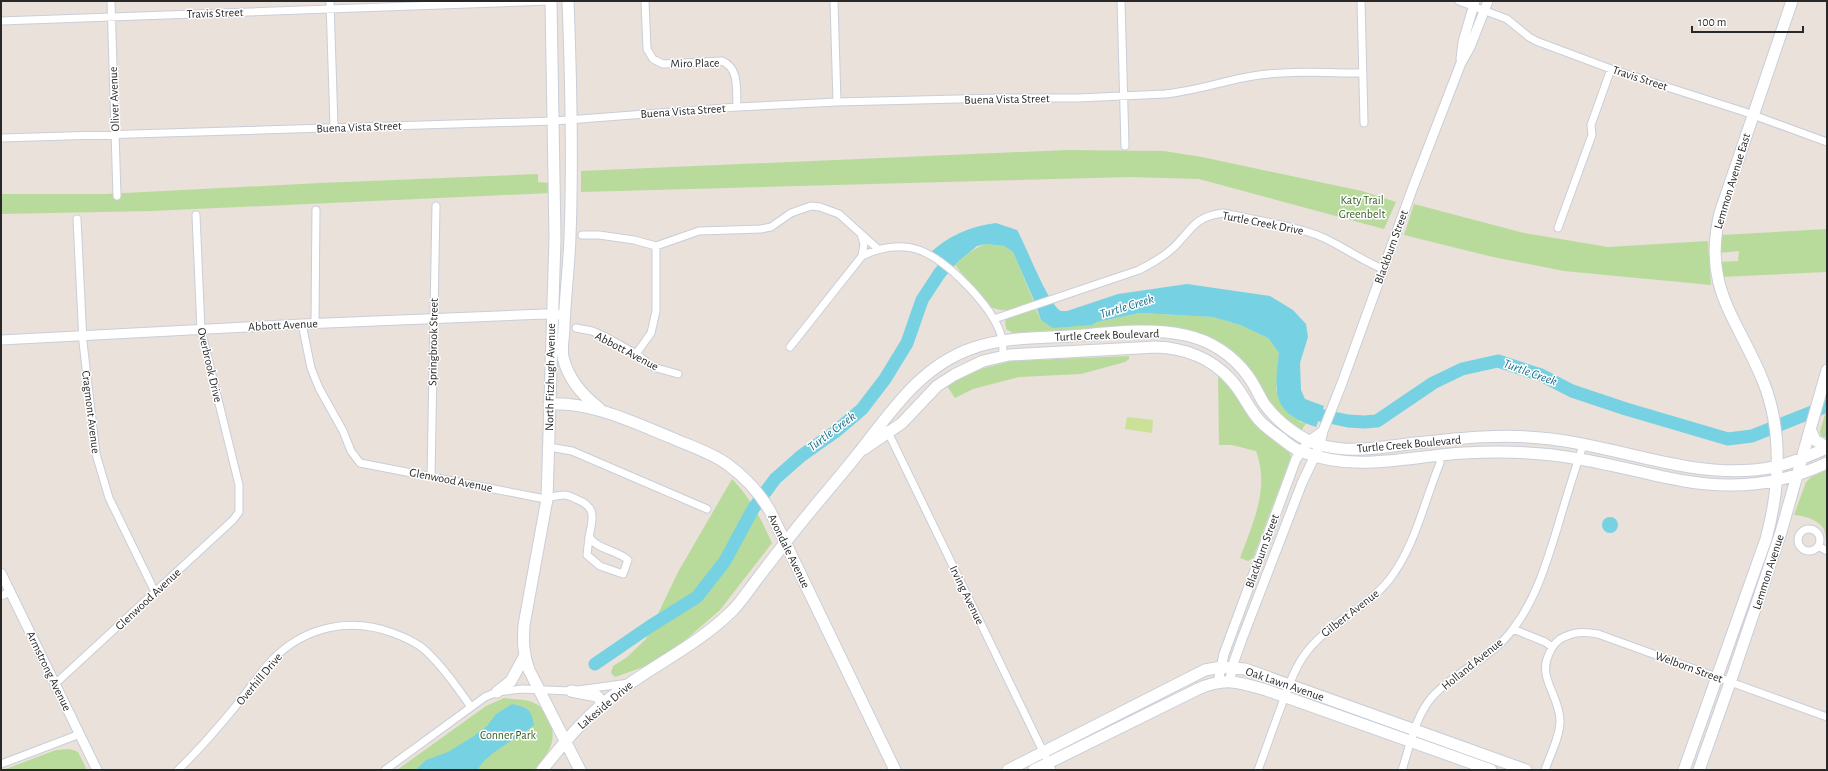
<svg xmlns="http://www.w3.org/2000/svg" width="1828" height="771" font-family="'Alegreya Sans',sans-serif">
<style>
.green{fill:#b8db9b}
.pitch{fill:#cbe198}
.water{fill:#76d2e2}
.lines{fill:none;stroke-linecap:round;stroke-linejoin:round}
.river{stroke:#76d2e2;stroke-width:13}
.minor-casing{stroke:#c9ced8;stroke-width:9}
.tertiary-casing{stroke:#c9ced8;stroke-width:11}
.secondary-casing{stroke:#c9ced8;stroke-width:13}
.minor{stroke:#fff;stroke-width:7}
.tertiary{stroke:#fff;stroke-width:9}
.secondary{stroke:#fff;stroke-width:11}
.labels{text-anchor:middle;dominant-baseline:central;stroke-width:3;stroke-linejoin:round;paint-order:stroke}
.street-label{font-size:12px;fill:#282828;stroke:#fff}
.park-label{font-size:12px;fill:#335d20;stroke:#fff}
.water-label{font-size:13px;font-style:italic;fill:#19708a;stroke:#fff}
</style>
<rect width="100%" height="100%" fill="#e9e1da"/>
<path class="green" d="M1067 150 1164 151 1202 157 1362 191 1396 202 1384 229 1199 179 1130 177 581 192V171Z
M538 174V182L550 183V193L152 211 1 214V194H105L320 183Z
M1414 204 1524 233 1608 247 1708 241 1711 285 1564 271 1493 257 1404 235Z
M1827 229V272L1721 277 1719 262 1738 261 1739 251 1719 253 1721 235Z
M986 244 1004 246 1013 252 1034 302C1018 308 1005 315 989 306L955 265C965 256 973 248 986 244Z
M1035 308 1041 320 1092 325 1097 322 1140 313 1213 317 1240 325 1268 338 1279 353 1276 390 1300 422 1306 423 1302 430C1291 422 1279 415 1271 404 1264 392 1258 379 1249 367 1230 343 1195 330 1166 326L1046 333H1013L1006 329 1005 321 1008 317Z
M1129 356V359L1125 362 1081 374 1019 377 973 389 955 398 947 386 968 374 984 368 1011 361Z
M1218 373 1235 392 1259 429 1290 453 1291 457 1253 558 1248 561 1240 558C1253 523 1270 488 1256 451L1232 445H1219Z
M1827 408V438L1821 436 1820 431Z
M1827 470V538H1825C1828 522 1806 516 1794 515L1806 482 1811 477Z
M732 479C752 500 760 517 772 543L720 610 675 649 646 666 615 677 611 673 613 666 626 658 646 639 678 572Z
M504 698C512 699 521 699 529 701 539 704 544 709 548 718 559 740 549 753 534 770H397L486 706Z
M70 749 78 752 87 770H3L56 750Z"/>
<path class="pitch" d="M1127 417 1153 420 1152 433 1125 429Z"/>
<path class="water" d="M996 223 1017 230C1026 245 1048 305 1061 311 1061 311 1067 311 1067 311L1118 294 1187 284 1270 296 1293 310 1306 324 1308 337 1300 363 1301 390 1305 399 1324 406 1316 427C1272 413 1274 394 1279 353L1268 338 1240 325 1213 317 1140 313 1097 322 1092 325 1053 328 1041 320 1033 298 1013 252 1004 246 986 244 977 246 953 266 930 253C948 236 971 226 996 223Z
M1602 525a8 8 0 1 1 16 0a8 8 0 1 1-16 0Z
M512 704C528 708 531 708 534 725 519 738 485 753 478 770H416L426 760 448 752 474 736 487 726 496 714Z"/>
<g class="lines">
<path class="river" d="M1305 408 1315 414 1348 421 1364 422 1377 421 1433 383 1462 369 1498 361 1541 375 1572 391 1626 409 1728 439 1752 436 1827 406
M595 664 649 627 697 597 725 561 753 509 775 479 801 456 835 432 862 409 885 379 907 343 922 300 939 274 954 256"/>
<g class="minor-casing">
<path id="minor" d="M111 1 117 196
M330 1 334 127
M645 1 647 49 653 59 663 64 722 61C740 68 736 91 737 107
M834 1 837 102
M1121 1 1125 146
M1361 1 1364 123
M1459 1 1507 19 1529 37 1536 41 1611 69 1742 111 1827 142
M1 21 549 1
M1 138 554 121 737 107 837 102 998 98H1078L1165 94C1195 91 1223 81 1253 76 1289 70 1327 73 1363 73
M77 219 83 342 96 454 109 498 155 592
M1558 228 1592 135 1591 125 1611 69
M861 234 864 244 862 256
M582 235H599L634 240 656 246 699 231 761 229 771 227 791 213 811 206 820 207 839 214 878 249
M994 319 1139 270C1151 264 1163 257 1173 248 1192 230 1193 217 1223 213 1254 220 1287 224 1317 235 1340 244 1360 260 1383 269
M315 323 316 210
M302 324 311 368 319 388 343 431 351 451 360 463 540 498C549 499 555 495 564 495 568 495 572 497 576 499 597 507 593 518 589 537 598 550 617 550 628 560L623 574 600 566 587 555 589 537
M576 328 592 331 606 337 636 354 653 367 678 374
M790 347 862 256C878 248 898 244 916 249 946 258 992 306 1001 335 1003 341 1003 349 1003 356
M636 354 651 333 656 311V246
M887 430 1052 770
M549 447 572 451 707 509
M431 477 436 206
M1798 540a11 11 0 1 1 22 0a11 11 0 1 1-22 0Z
M1818 546 1827 551
M1 596 10 592
M1513 629 1545 642 1552 647
M55 684 233 520 239 512V485L201 330 196 215
M1 764 80 734
M178 770C199 750 217 729 235 707 248 691 259 674 273 659 306 626 351 617 393 633 404 637 416 642 425 650 443 667 457 687 471 707
M385 770 485 697 497 692 522 689 571 691 629 683
M1258 770C1266 749 1273 728 1281 707 1287 690 1293 672 1303 657 1325 624 1364 611 1389 580 1415 547 1424 502 1440 463L1439 456
M1402 770C1410 746 1415 717 1432 697 1455 671 1492 658 1513 629 1536 599 1546 564 1557 529 1565 501 1574 473 1583 445
M1545 770C1550 755 1560 737 1560 721 1560 696 1537 678 1549 654 1551 648 1555 643 1560 639 1573 632 1583 631 1598 634L1827 717"/>
</g>
<g class="tertiary-casing">
<path id="tertiary" d="M1461 59 1463 42 1475 1
M1 340 302 324 544 314 565 315
M1 573 97 770
M1230 681 1232 667 1242 639 1302 483 1320 445 1323 431 1342 383 1413 187 1461 63 1470 47 1488 1
M1218 682 1224 654 1296 459 1309 441 1323 431"/>
</g>
<g class="secondary-casing">
<path id="secondary" d="M551 1 555 238 547 499 524 625C523 641 523 654 529 670L580 770
M568 1C571 80 573 158 570 237 569 267 565 297 564 327 564 337 561 348 563 357 568 379 582 395 599 408
M549 404C593 402 632 422 672 438 690 446 710 452 727 464 745 477 759 492 770 511L895 770
M1810 429 1815 440 1827 447
M864 449 902 423 937 386 954 375 983 361 1009 355 1156 347C1184 348 1211 358 1230 379 1242 391 1248 408 1259 420 1266 428 1274 433 1282 439 1288 444 1295 450 1303 452 1357 473 1409 456 1464 453 1502 451 1542 452 1579 459 1630 467 1681 486 1733 485 1766 485 1797 477 1827 463
M571 691 597 696 603 703
M497 692 511 681 524 657
M542 770C566 740 590 711 622 689 659 662 700 643 733 610 740 603 746 594 752 586 763 571 774 557 785 543 808 513 833 485 857 455 890 413 920 366 973 348 1004 337 1038 338 1071 336 1108 333 1149 327 1185 335 1210 340 1233 355 1248 376 1254 384 1258 393 1263 402 1276 421 1301 441 1324 446 1354 453 1384 447 1415 443 1460 438 1506 433 1551 439 1619 447 1685 476 1754 470 1780 468 1804 458 1827 448
M1008 770 1205 670 1221 667 1245 669 1526 770
M1034 770 1198 689C1225 677 1239 682 1266 690L1491 770
M1684 770 1766 539C1780 488 1783 430 1763 381 1737 317 1702 288 1720 213L1792 1
M1699 770 1733 674 1781 532 1827 370"/>
</g>
<use href="#minor" class="minor"/>
<use href="#tertiary" class="tertiary"/>
<use href="#secondary" class="secondary"/>
</g>
<g class="labels">
<g class="street-label">
<text transform="translate(215 13) rotate(-2)">Travis Street</text>
<text transform="translate(695 63) rotate(-1)">Miro Place</text>
<text transform="translate(1640 78) rotate(18)">Travis Street</text>
<text transform="translate(114 99) rotate(-92)">Oliver Avenue</text>
<text transform="translate(1007 99) rotate(-1)">Buena Vista Street</text>
<text transform="translate(683 111) rotate(-4)">Buena Vista Street</text>
<text transform="translate(359 127) rotate(-2)">Buena Vista Street</text>
<text transform="translate(1732 181) rotate(-73)">Lemmon Avenue East</text>
<text transform="translate(1263 223) rotate(11)">Turtle Creek Drive</text>
<text transform="translate(1391 247) rotate(-70)">Blackburn Street</text>
<text transform="translate(283 325) rotate(-3)">Abbott Avenue</text>
<text transform="translate(1107 335) rotate(-2)">Turtle Creek Boulevard</text>
<text transform="translate(433 342) rotate(-89)">Springbrook Street</text>
<text transform="translate(627 351) rotate(28)">Abbott Avenue</text>
<text transform="translate(210 365) rotate(77)">Overbrook Drive</text>
<text transform="translate(550 377) rotate(-89)">North Fitzhugh Avenue</text>
<text transform="translate(91 412) rotate(83)">Cragmont Avenue</text>
<text transform="translate(1409 444) rotate(-5)">Turtle Creek Boulevard</text>
<text transform="translate(451 480) rotate(11)">Glenwood Avenue</text>
<text transform="translate(789 551) rotate(64)">Avondale Avenue</text>
<text transform="translate(1262 551) rotate(-70)">Blackburn Street</text>
<text transform="translate(1768 572) rotate(-72)">Lemmon Avenue</text>
<text transform="translate(967 595) rotate(64)">Irving Avenue</text>
<text transform="translate(148 599) rotate(-43)">Glenwood Avenue</text>
<text transform="translate(1350 613) rotate(-38)">Gilbert Avenue</text>
<text transform="translate(1472 664) rotate(-39)">Holland Avenue</text>
<text transform="translate(1689 667) rotate(20)">Welborn Street</text>
<text transform="translate(49 671) rotate(64)">Armstrong Avenue</text>
<text transform="translate(259 679) rotate(-50)">Overhill Drive</text>
<text transform="translate(1285 684) rotate(19)">Oak Lawn Avenue</text>
<text transform="translate(605 705) rotate(-40)">Lakeside Drive</text>
</g>
<g class="park-label">
<text x="1362" y="200">Katy Trail<tspan x="1362" dy="14">Greenbelt</tspan></text>
<text x="508" y="735">Conner Park</text>
</g>
<g class="water-label">
<text transform="translate(1127 307) rotate(-17)">Turtle Creek</text>
<text transform="translate(1530 373) rotate(20)">Turtle Creek</text>
<text transform="translate(832 432) rotate(-37)">Turtle Creek</text>
</g>
</g>
<rect width="1828" height="771" fill="none" stroke="#282828" stroke-width="4"/>
<path d="M1692 26v6h111v-6" fill="none" stroke="#282828" stroke-width="2"/>
<text x="1698" y="26" font-size="12" fill="#282828" stroke="#ffffff" stroke-width="3" paint-order="stroke">100 m</text>
</svg>
